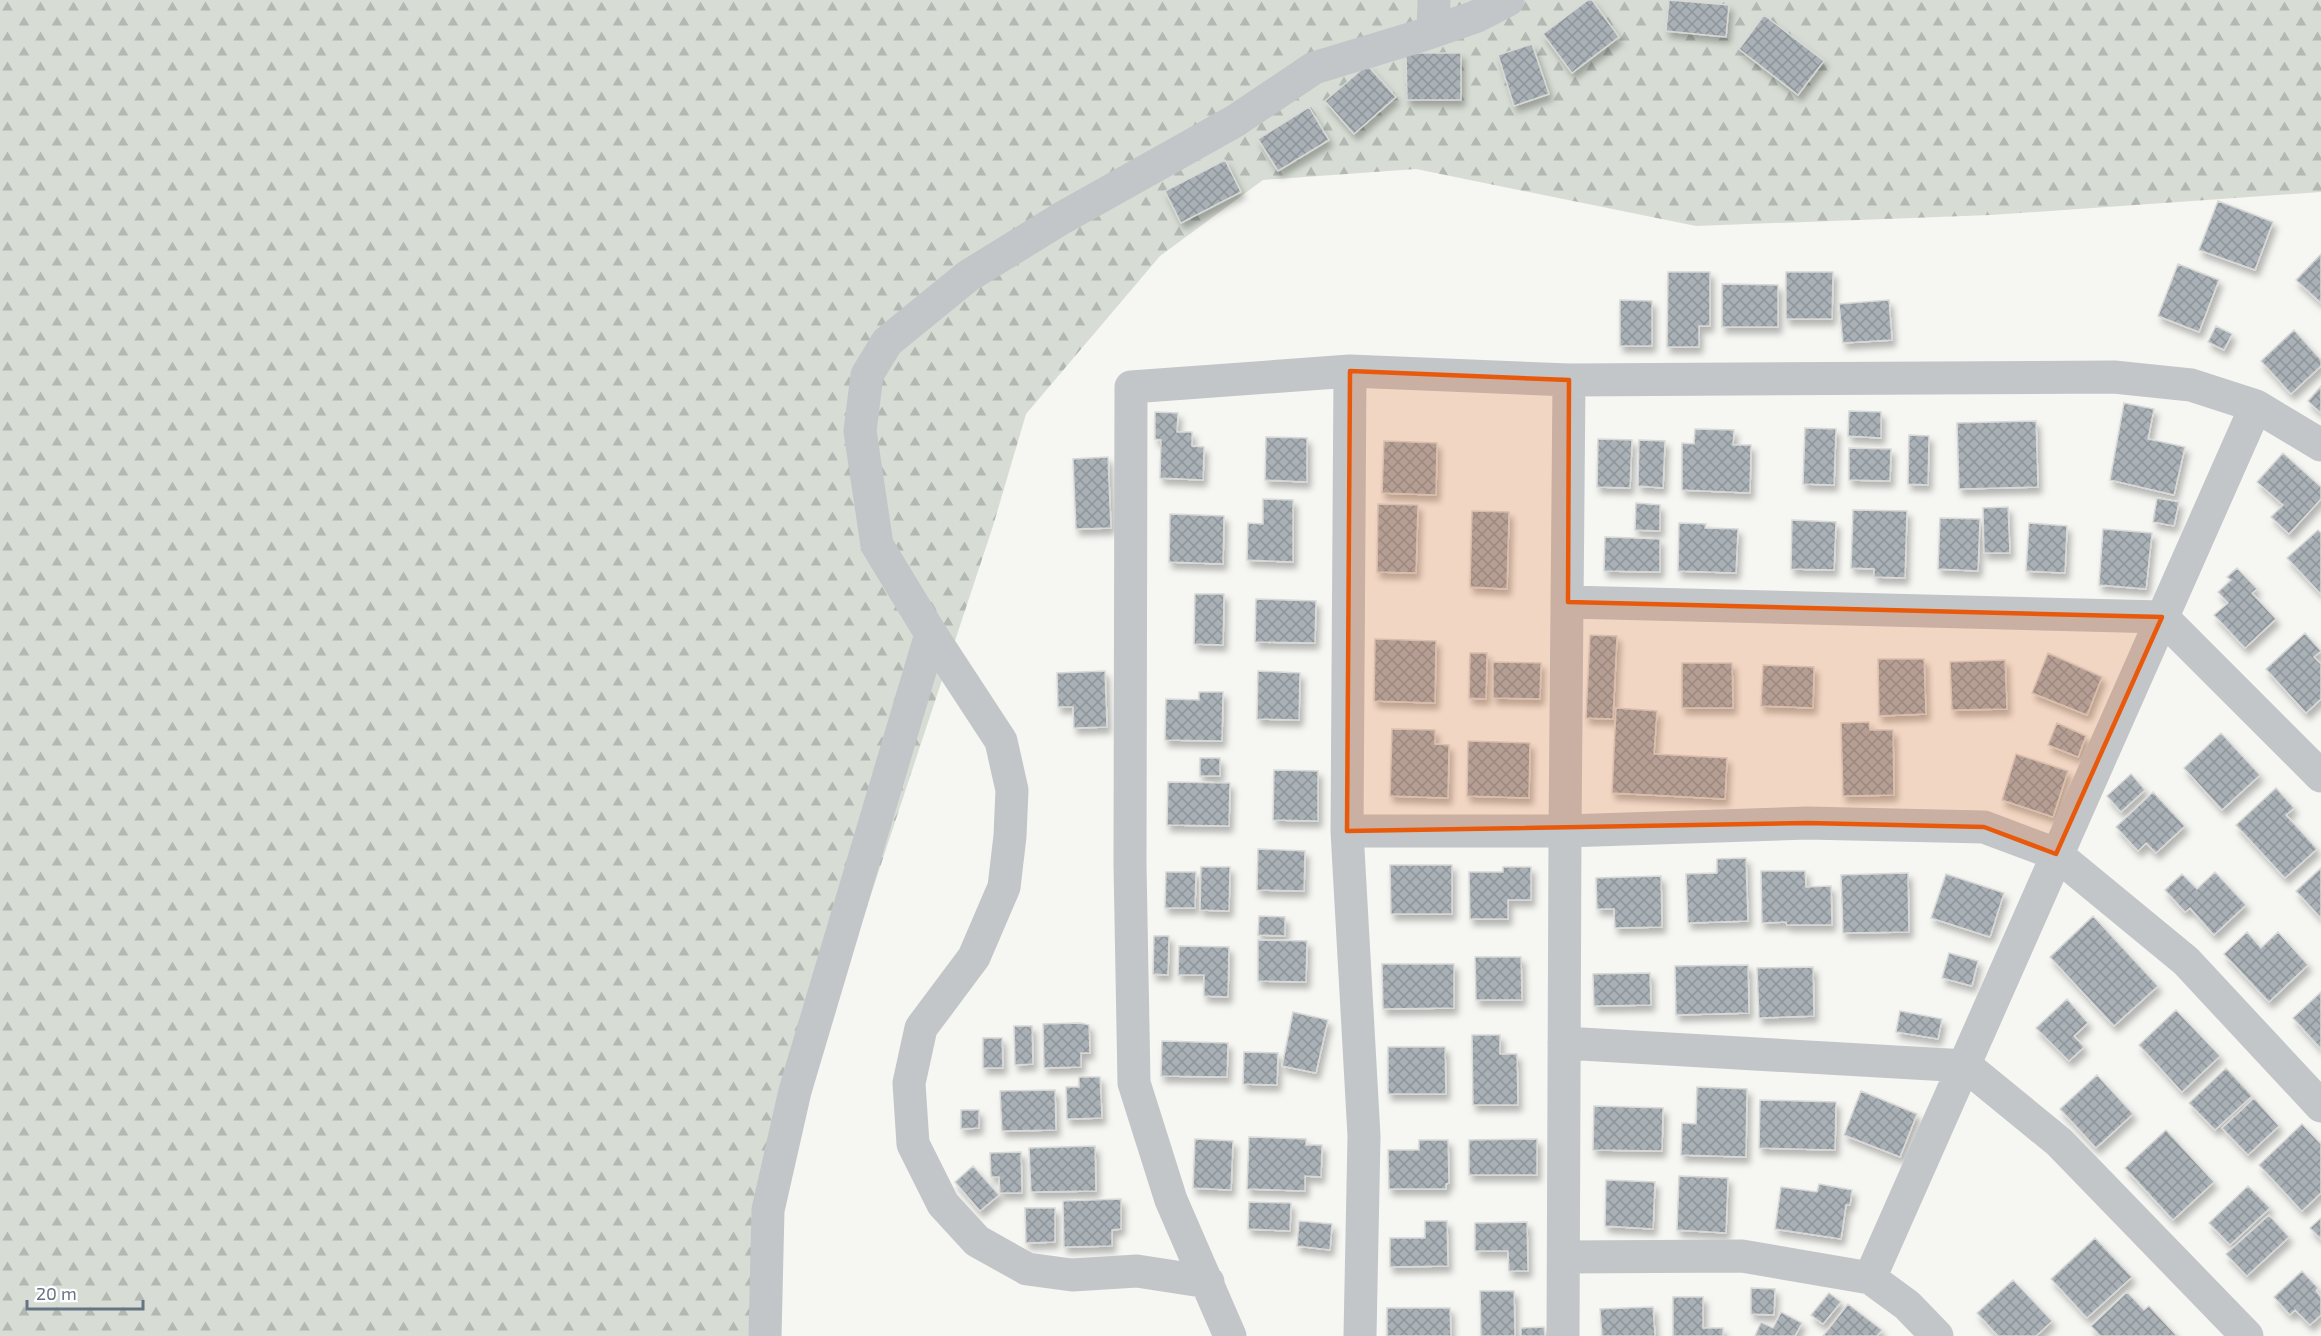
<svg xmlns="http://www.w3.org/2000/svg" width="2321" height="1336" font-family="'Exo 2',sans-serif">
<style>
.forest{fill:url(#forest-firs)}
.building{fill:url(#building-cross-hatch);stroke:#d8d8d6;stroke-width:1.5;filter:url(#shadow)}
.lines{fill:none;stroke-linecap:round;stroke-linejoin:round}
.minor{stroke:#c2c6c9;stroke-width:33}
.marked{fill:#e8590c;fill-opacity:0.2;stroke:#e8590c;stroke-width:4.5;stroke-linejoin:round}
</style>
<defs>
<pattern id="forest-firs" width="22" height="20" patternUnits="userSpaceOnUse" patternTransform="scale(1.5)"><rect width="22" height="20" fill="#d7ddd4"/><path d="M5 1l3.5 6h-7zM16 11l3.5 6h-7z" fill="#b2b8b2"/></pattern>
<pattern id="building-cross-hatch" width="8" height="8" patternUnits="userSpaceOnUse" patternTransform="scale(1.5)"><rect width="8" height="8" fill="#a9b0b6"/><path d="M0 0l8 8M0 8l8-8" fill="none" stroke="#8d949a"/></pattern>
<filter id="shadow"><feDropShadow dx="3.5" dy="6" stdDeviation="3" flood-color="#0004"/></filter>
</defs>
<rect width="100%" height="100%" fill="#f6f6f3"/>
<path class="forest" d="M0 0H2321V192L1991 215 1696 226 1416 169 1263 180 1160 256 1026 414 993 526 848 964 782 1179 759 1336H0Z"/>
<path class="building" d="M1588 0H1592L1619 37 1572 73 1543 34Z
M1669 0 1729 5 1726 37 1666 31Z
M1764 15 1824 61 1798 95 1739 49Z
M1532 44 1549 94 1514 106 1498 55Z
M1406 53H1461V100H1407Z
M1367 65 1396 97 1354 134 1325 101Z
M1309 107 1329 140 1278 171 1258 139Z
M1225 160 1241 192 1181 223 1165 191Z
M2218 201 2273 222 2255 270 2199 250Z
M2321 254V303L2296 280Z
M2178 264 2219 280 2199 332 2158 316Z
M1668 272H1710V326H1699V347H1667Z
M1786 272H1833L1832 319H1786Z
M1722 284 1778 285V327H1722Z
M1620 300 1652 301V346H1620Z
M1889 300 1892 340 1843 343 1839 304Z
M2216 326 2232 334 2224 350 2208 342Z
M2294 330 2321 360V366L2291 394 2261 361Z
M2321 386V413L2308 401Z
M2124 403 2154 409 2148 439 2185 447 2174 495 2110 480Z
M1849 411 1881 412V438L1848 436Z
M1155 412 1178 413 1177 432H1192V446L1204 447 1203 480 1160 478 1161 440 1155 439Z
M2036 421 2038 487 1959 489 1957 423Z
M1805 428 1836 429 1834 485 1803 484Z
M1695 429 1734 430 1733 445H1751L1750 493 1682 490V443L1694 444Z
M1909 435 1929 436 1928 485 1908 484Z
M1266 437 1307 438V482L1265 480Z
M1598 439 1632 440 1630 488 1597 487Z
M1639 440 1665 441 1663 488 1638 486Z
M1384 441 1437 443 1436 495 1382 493Z
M1849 448 1891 449 1890 481 1849 480Z
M2283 453 2321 487V499L2289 534 2271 517 2283 505 2257 482Z
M1108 457 1111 528 1076 529 1073 459Z
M2157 498 2179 502 2174 526 2153 522Z
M1263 499 1293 500V562L1247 560 1248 523 1263 524Z
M1636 503 1660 505V531L1635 530Z
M1378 504 1418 505 1416 573 1377 572Z
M2008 507 2010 553H1984L1983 508Z
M1853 510 1907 511 1905 578 1874 577V569L1851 568Z
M1472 511 1509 512 1507 589 1470 587Z
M1170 514 1224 516 1223 564 1169 562Z
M1940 518 1980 519 1978 571 1938 569Z
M1792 520 1836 522 1834 570 1791 569Z
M1679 523 1706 524 1705 528 1738 529 1736 573 1678 571Z
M2029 523 2067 526 2065 573 2026 571Z
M2103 529 2152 533 2146 589 2099 585Z
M2318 530 2321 533V594L2287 558Z
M1605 537 1660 539V572L1604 571Z
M2237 568 2257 589 2252 593 2276 619 2245 648 2214 615 2228 603 2218 592 2231 580 2227 577Z
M1195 594H1224L1223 645 1194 644Z
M1256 599 1316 601 1315 643 1255 642Z
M2305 633 2321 651 2314 657 2321 664V699L2306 713 2266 669Z
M1590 635 1617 636 1613 719 1586 718Z
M1375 639 1436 641 1435 703 1374 701Z
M1470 653H1487L1486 699 1469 698Z
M2048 653 2102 677 2087 715 2032 693Z
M1878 659H1924L1926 714 1879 716Z
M2005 660 2007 709 1952 710 1950 662Z
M1493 662 1541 663 1540 699 1493 698Z
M1682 663H1732L1733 708H1682Z
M1763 665 1814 667 1813 708 1761 706Z
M1105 671 1107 727 1074 728 1073 707H1058L1057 673Z
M1258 671 1300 673 1299 720 1257 719Z
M1199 692H1223L1222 741 1165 740 1166 699 1199 700Z
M1616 708 1657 711 1654 754 1727 758 1725 799 1612 793Z
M1869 722 1870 730H1893L1894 795 1843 796 1841 723Z
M2057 723 2086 736 2078 757 2048 745Z
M1392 729 1435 730V744L1449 745 1448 798 1390 796Z
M2221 733 2260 775 2222 810 2184 768Z
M1468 741 1530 743 1529 798 1467 796Z
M2016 754 2068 771 2053 817 2002 800Z
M1200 758H1220V776H1200Z
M1274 770 1318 771V821L1273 820Z
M2131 774 2145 790 2121 812 2107 796Z
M1168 782 1230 783 1229 826 1167 825Z
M2276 788 2294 808 2286 815 2317 849 2285 878 2236 825Z
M2153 792 2185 826 2156 853 2146 843 2138 851 2116 827Z
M1258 849 1305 851 1304 891 1257 890Z
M1746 858 1748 921 1688 923 1686 874 1717 873V859Z
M1390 865H1452V914H1391Z
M1201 867H1230L1229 911 1200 910Z
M1503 867H1531V900H1508V919H1470L1469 872H1503Z
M2321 868V918L2296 891Z
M1761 871H1805L1806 887 1831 886 1832 925H1787L1786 922 1762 923Z
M1166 872H1196L1195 908H1165Z
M2215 872 2246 905 2214 935 2190 908 2185 912 2165 890 2182 874 2197 889Z
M1908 873 1909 932 1843 933 1841 875Z
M1946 874 2004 893 1990 937 1931 918Z
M1661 876 1662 927 1615 928 1614 909H1597L1596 878Z
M1259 916 1285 917V936L1258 935Z
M2093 916 2158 986 2114 1026 2050 957Z
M2247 932 2261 948 2278 932 2308 965 2269 1002 2224 954Z
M1154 936H1169L1168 975 1153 974Z
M1258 940 1307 941 1306 982 1258 981Z
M1179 946 1229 947 1228 997 1204 996V975H1178Z
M1949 953 1978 961 1972 986 1942 978Z
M1475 957H1521L1522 1000H1476Z
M1382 964H1454V1008L1383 1009Z
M1748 965 1749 1013 1676 1015 1675 966Z
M1813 967 1814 1016 1759 1018 1757 968Z
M1650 973 1651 1005 1594 1006 1593 974Z
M2321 992V1049L2293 1018Z
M2067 999 2088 1023 2074 1036 2084 1047 2069 1061 2036 1028Z
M2176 1010 2220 1056 2182 1092 2139 1045Z
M1900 1011 1942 1019 1938 1039 1896 1032Z
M1293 1012 1328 1020 1316 1073 1282 1066Z
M1080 1023 1089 1025 1090 1053H1081V1067L1044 1068 1043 1024Z
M1014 1026H1032L1033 1064 1015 1065Z
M1472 1035H1500V1054H1517L1518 1105H1473Z
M983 1038H1002L1003 1068H983Z
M1162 1041 1228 1043 1227 1077 1161 1076Z
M1388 1047H1445L1446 1094H1388Z
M1244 1052 1278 1053 1277 1085 1243 1084Z
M2226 1068 2252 1096 2215 1130 2189 1103Z
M2097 1075 2133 1114 2096 1148 2060 1109Z
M1079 1077H1100L1102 1118 1067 1119 1066 1087H1079Z
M1697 1087 1747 1089 1746 1157 1681 1155 1682 1123 1696 1124Z
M1055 1090 1056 1130 1002 1131 1000 1091Z
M1861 1091 1917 1114 1900 1157 1844 1135Z
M2254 1098 2279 1126 2248 1155 2222 1128Z
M1760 1100 1836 1102 1835 1150 1759 1148Z
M1594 1106 1663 1108 1662 1151 1593 1150Z
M961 1110H979V1128L961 1129Z
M2302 1124 2321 1144V1193L2302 1211 2259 1165Z
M2166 1130 2214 1182 2173 1220 2125 1168Z
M1249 1137 1306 1139V1145H1322L1321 1177 1305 1176V1191L1247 1189Z
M1195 1139 1233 1141 1231 1190 1193 1188Z
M1537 1139V1175H1469V1140Z
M1419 1140H1448L1449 1183 1446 1184V1189H1389L1388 1150H1419Z
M1095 1146 1096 1191 1031 1192 1029 1148Z
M1021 1152 1022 1193H1000L999 1177H991L990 1153Z
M973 1166 999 1195 980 1211 955 1182Z
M1679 1176 1728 1178 1726 1233 1677 1230Z
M1606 1180 1655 1182 1653 1229 1605 1226Z
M1819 1184 1852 1190 1850 1205H1846L1841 1239 1775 1229 1781 1187 1817 1192Z
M2248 1186 2270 1208 2230 1245 2209 1223Z
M1121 1199V1229L1112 1230V1246L1064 1247 1063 1201Z
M1249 1202 1291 1203 1290 1231 1248 1229Z
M1025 1208H1055V1242L1026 1243Z
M2269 1215 2289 1237 2247 1276 2226 1254Z
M2321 1218V1239L2310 1228Z
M1299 1221 1332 1224 1330 1250 1297 1246Z
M1425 1221H1447L1448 1266 1390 1267V1238H1425Z
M1527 1222 1528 1271H1509L1508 1251H1475V1223Z
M2095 1238 2132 1277 2087 1318 2051 1279Z
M2302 1271 2318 1288 2316 1291 2321 1297V1315L2310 1325 2295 1310 2290 1315 2274 1297Z
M2013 1280 2052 1321 2036 1336H1998L1977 1313Z
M1751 1288 1775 1289 1774 1315 1751 1314Z
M1480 1291H1514L1515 1336H1481Z
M2127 1292 2144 1310 2149 1306 2177 1336H2100L2091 1326Z
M1829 1293 1841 1302 1823 1324 1811 1315Z
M1673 1297H1703V1328H1723V1336H1673Z
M1848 1304 1882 1330 1877 1336H1823Z
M1653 1307 1655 1336H1602L1600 1309Z
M1387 1308H1450L1451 1336H1387Z
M1781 1312 1802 1323 1795 1336H1755L1761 1322 1773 1328Z
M1544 1327 1545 1336H1521V1328Z"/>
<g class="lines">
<path class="minor" d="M1433 31 1434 0
M1350 371 1347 831 1364 1136 1360 1336
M1568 602 2162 617 2321 776
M1347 831H1565L1807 823 1984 827 2056 854 2186 961 2321 1106
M1564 1043 1966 1066 2059 1142 2247 1336
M1564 1257 1742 1256 1870 1278 1907 1305 1937 1336
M1870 1278 2256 406
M1208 1282 1137 1271 1072 1275 1027 1269 977 1241 943 1204 913 1144 909 1083 921 1028 974 957 1004 887 1010 836 1012 790 1001 741 931 634 877 545 860 431 867 375 887 342 968 276 1062 218 1235 121 1314 68 1423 35 1475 17 1508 0
M765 1336 768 1210 795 1091 931 634
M1230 1336 1171 1200 1134 1083 1130 864 1131 387 1350 371 1569 380 2114 377 2191 385 2256 406 2321 445
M1563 1336 1565 831 1569 380"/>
</g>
<path class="marked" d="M1350 371 1569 380 1568 602 2162 617 2056 854 1984 827 1807 823 1347 831Z"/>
<path d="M27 1300v9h116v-9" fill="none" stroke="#667584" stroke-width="3"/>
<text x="36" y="1300" font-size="18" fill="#667584" stroke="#ffffff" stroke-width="4.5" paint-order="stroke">20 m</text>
</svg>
